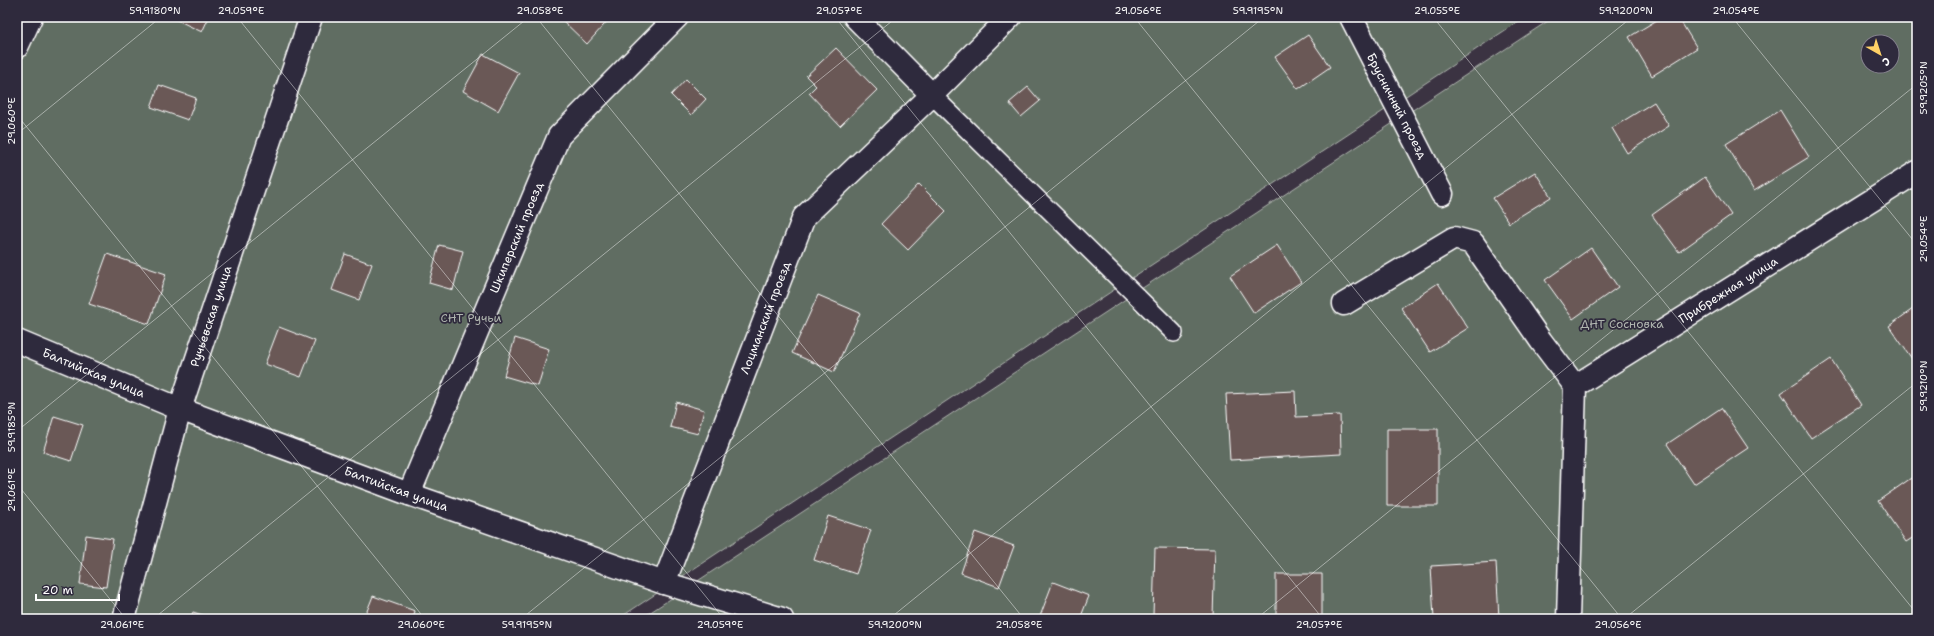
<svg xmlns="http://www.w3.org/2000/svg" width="1934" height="636" font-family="'Shantell Sans',sans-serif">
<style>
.green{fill:#616d62;stroke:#b0b6b0;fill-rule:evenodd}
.building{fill:#6a5857;stroke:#fff}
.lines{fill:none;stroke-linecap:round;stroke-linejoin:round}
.lane-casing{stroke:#fff;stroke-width:20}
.street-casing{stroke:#fff;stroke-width:25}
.lane{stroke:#2f2a3d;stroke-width:17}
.street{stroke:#2f2a3d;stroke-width:22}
.ticks{fill:none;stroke:#fff;stroke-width:1;stroke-opacity:0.45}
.labels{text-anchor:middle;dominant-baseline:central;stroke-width:3.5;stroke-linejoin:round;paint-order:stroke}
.street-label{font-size:12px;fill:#fff;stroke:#2f2a3d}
.park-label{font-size:12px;fill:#b0b6b0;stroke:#2f2a3d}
.neatline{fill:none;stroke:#fff;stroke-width:1.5}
.ticks-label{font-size:10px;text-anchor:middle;fill:#fff}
</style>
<rect width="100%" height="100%" fill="#3b3342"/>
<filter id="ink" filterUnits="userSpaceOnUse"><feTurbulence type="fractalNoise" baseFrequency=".025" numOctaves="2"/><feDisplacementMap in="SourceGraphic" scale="8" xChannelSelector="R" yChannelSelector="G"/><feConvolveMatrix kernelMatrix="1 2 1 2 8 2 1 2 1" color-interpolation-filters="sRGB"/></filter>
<g filter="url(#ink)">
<path class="green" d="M17 17H1525L618 619H17Z
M1554 17H1917V619H640ZM1868 42H1892V66H1868Z"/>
<path class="building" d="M176 17H209L202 32 175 19Z
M559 17H611L587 44Z
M1662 17H1678L1697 48 1652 76 1629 37Z
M1308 35 1330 67 1298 89 1275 57Z
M836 48 877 90 840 126 809 93 816 86 806 76Z
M483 54 519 73 498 111 463 91Z
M686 79 706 99 691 115 671 95Z
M159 85 196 98 188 120 151 107Z
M1028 87 1040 101 1021 117 1009 103Z
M1654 102 1669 126 1627 153 1612 128Z
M1780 110 1809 157 1754 191 1726 144Z
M1535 172 1551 197 1509 223 1493 198Z
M1705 177 1731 215 1679 252 1652 215Z
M919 184 946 211 908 250 881 224Z
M439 245 463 251 453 290 429 283Z
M1277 245 1301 282 1254 313 1230 276Z
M1591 248 1618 287 1573 319 1545 280Z
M107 254 166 274 149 324 89 304Z
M345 254 372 264 359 300 332 290Z
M1438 283 1468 328 1430 352 1401 308Z
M818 295 860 313 834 372 792 353Z
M1917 306V366L1889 326Z
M279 327 315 341 301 377 265 364Z
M515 338 549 349 538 386 504 376Z
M1831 359 1861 405 1811 438 1781 393Z
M1295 391 1296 417 1340 415 1341 454 1230 460 1226 394Z
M676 402 704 410 698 434 670 427Z
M1721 408 1748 448 1694 484 1667 444Z
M54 416 83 425 71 461 43 452Z
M1387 429H1438V506H1387Z
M1917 474V535L1906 542 1878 501Z
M828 516 871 530 856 574 814 560Z
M975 532 1014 546 999 587 961 573Z
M86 535 113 539 106 587 80 584Z
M1155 548 1215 549 1213 617 1153 616Z
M1496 562 1499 619H1434L1431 566Z
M1276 574H1322V619H1276Z
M1053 582 1089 596 1080 619H1039Z
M373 596 415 611 413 619H372L365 616Z
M193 612 215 619H190Z"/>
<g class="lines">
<g class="lane-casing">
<path id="lane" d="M932 95 1174 333"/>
</g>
<g class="street-casing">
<g id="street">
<path d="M855 17 932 95"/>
<path id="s1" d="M1351 17 1442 194"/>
<path d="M17 47 31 17"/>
<path d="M1344 304 1454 238 1473 243 1541 341 1575 386"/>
<path id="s2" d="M17 341 180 409 409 494 664 583 782 619"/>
<path id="s3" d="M409 494 559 136 677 17"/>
<path id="s4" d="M664 583 804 217 932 95 1010 17"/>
<path id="s5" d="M124 619 180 409 311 17"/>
<path id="s6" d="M1568 619 1575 386 1917 172"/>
</g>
</g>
<use href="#lane" class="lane"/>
<use href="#street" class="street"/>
</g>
</g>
<path class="ticks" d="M237 17 724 619M536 17 1024 619M835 17 1323 619M1134 17 1622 619M1433 17 1917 614M1732 17 1917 245M17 115 425 619M17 134 161 17M17 431 529 17M17 484 126 619M153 619 897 17M521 619 1264 17M889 619 1632 17M1256 619 1917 84M1624 619 1917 382"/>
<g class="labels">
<g class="street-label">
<text stroke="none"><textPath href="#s1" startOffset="100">Брусничный проезд</textPath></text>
<text stroke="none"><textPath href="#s3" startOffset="278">Шкиперский проезд</textPath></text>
<text stroke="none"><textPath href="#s6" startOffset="414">Прибрежная улица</textPath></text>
<text stroke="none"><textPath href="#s5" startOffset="315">Ручьевская улица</textPath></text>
<text stroke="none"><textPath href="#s4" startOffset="284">Лоцманский проезд</textPath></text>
<text stroke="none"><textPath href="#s2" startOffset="83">Балтийская улица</textPath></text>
<text stroke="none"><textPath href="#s2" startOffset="407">Балтийская улица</textPath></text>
</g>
<g class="park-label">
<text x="471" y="318">СНТ Ручьи</text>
<text x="1622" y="324">ДНТ Сосновка</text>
</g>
</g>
<rect width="1934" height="636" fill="none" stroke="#2f2a3d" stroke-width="44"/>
<g transform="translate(1880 54) rotate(141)"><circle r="19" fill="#2f2a3d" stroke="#827f8b"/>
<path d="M0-3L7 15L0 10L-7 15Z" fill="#ffd166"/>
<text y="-6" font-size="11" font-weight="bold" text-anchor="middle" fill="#ffffff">С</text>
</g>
<path d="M36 594v6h83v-6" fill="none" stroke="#ffffff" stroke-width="2"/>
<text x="42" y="594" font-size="12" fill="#ffffff" stroke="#2f2a3d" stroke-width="3" paint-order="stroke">20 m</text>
<rect x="22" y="22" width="1890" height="592" class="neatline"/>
<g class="ticks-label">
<text x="155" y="14">59.9180°N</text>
<text x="241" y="14">29.059°E</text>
<text x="540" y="14">29.058°E</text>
<text x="839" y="14">29.057°E</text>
<text x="1138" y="14">29.056°E</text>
<text x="1258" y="14">59.9195°N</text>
<text x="1437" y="14">29.055°E</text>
<text x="1626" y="14">59.9200°N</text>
<text x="1736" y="14">29.054°E</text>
<text transform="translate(1923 88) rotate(-90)" y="4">59.9205°N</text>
<text transform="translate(11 121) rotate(-90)" y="4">29.060°E</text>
<text transform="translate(1923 239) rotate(-90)" y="4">29.054°E</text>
<text transform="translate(1923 386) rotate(-90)" y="4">59.9210°N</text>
<text transform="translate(11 427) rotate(-90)" y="4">59.9185°N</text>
<text transform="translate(11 490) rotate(-90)" y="4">29.061°E</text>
<text x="122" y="628">29.061°E</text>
<text x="421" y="628">29.060°E</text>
<text x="527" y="628">59.9195°N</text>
<text x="720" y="628">29.059°E</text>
<text x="895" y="628">59.9200°N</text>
<text x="1019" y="628">29.058°E</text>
<text x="1319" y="628">29.057°E</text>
<text x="1618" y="628">29.056°E</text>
</g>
</svg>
